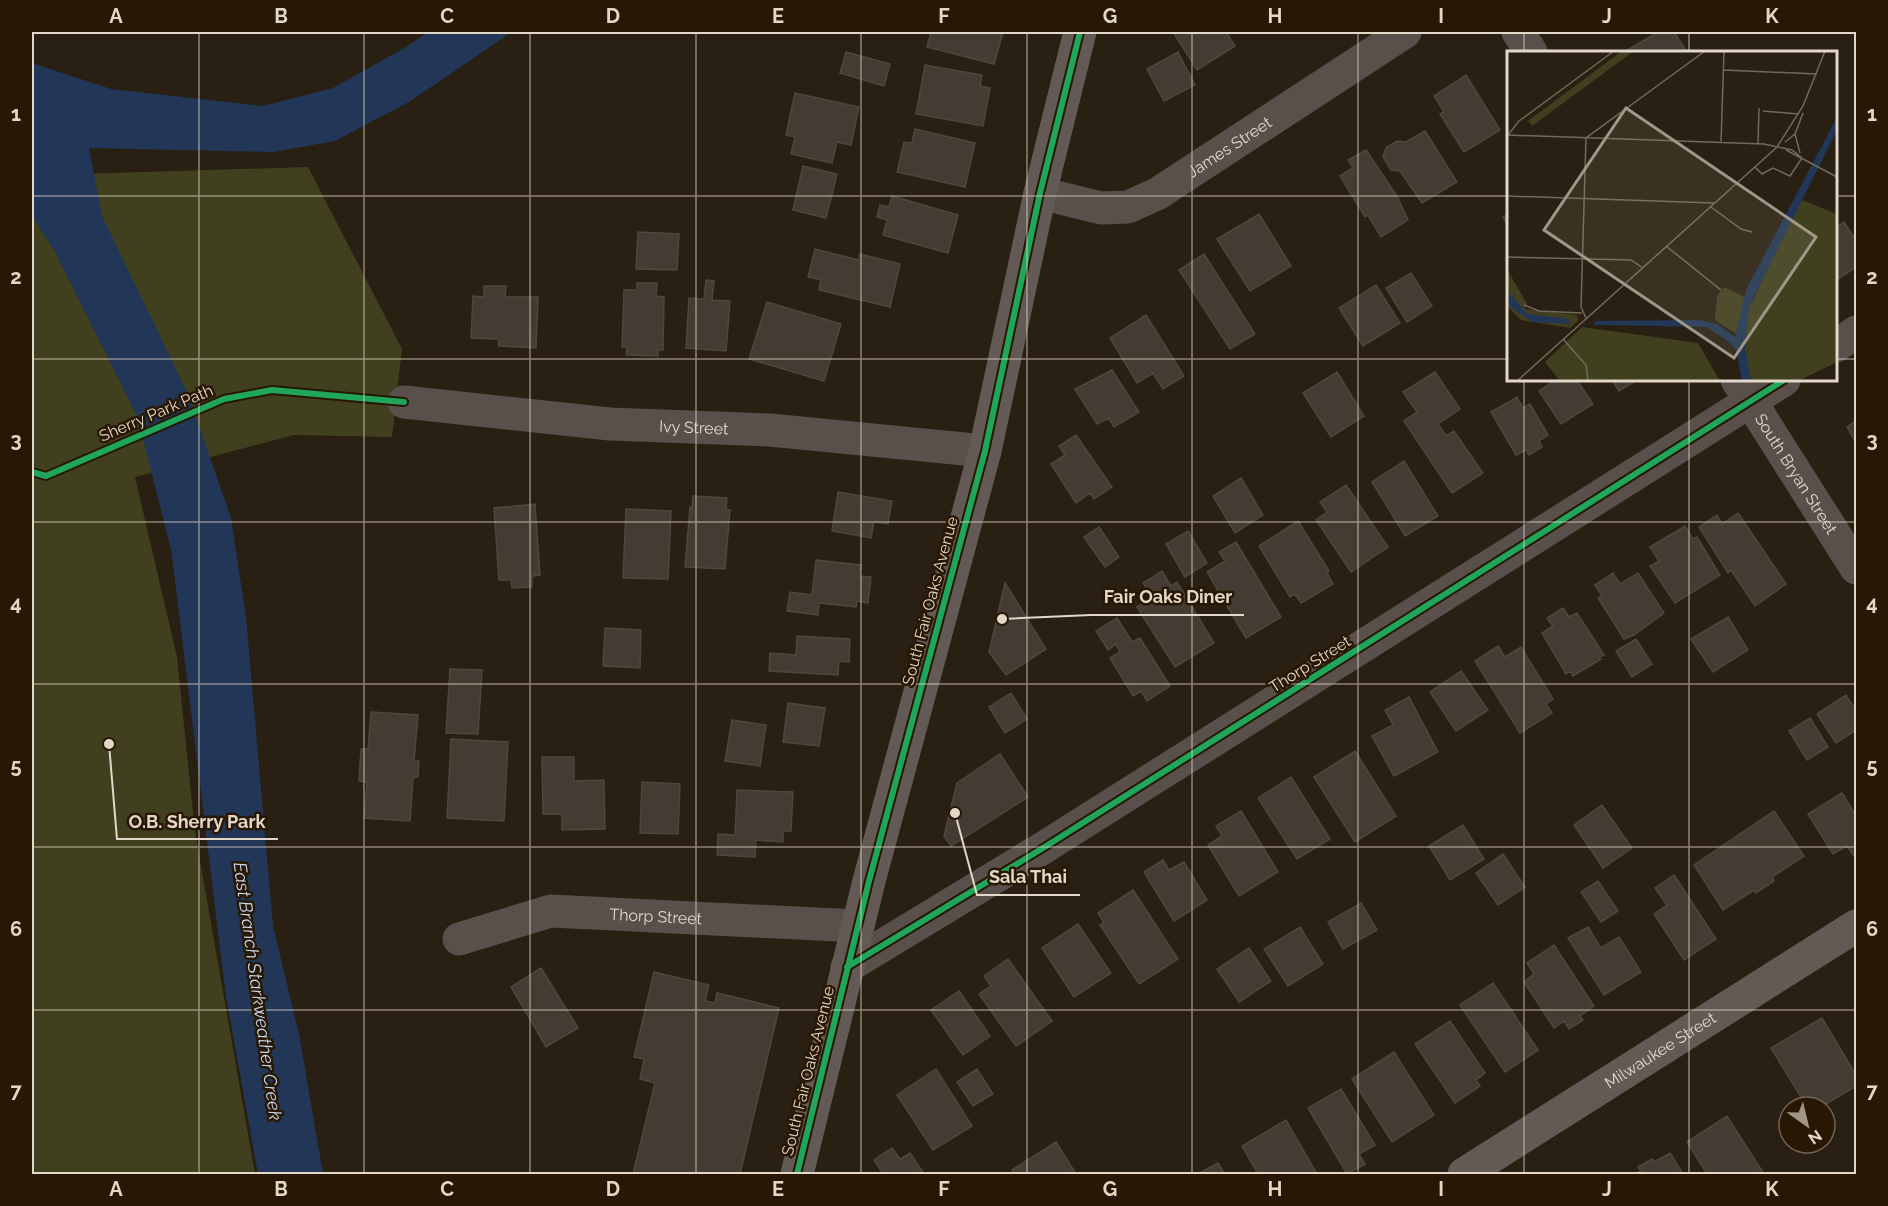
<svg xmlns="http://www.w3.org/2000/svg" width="1888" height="1206" font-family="Raleway,sans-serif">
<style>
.green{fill:#40401e}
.water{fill:#223758}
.building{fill:#443c32;stroke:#4f473c;stroke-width:1.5}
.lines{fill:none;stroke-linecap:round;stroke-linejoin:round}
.street{stroke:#59504c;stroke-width:33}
.secondary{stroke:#645a55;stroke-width:33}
.cycleway-casing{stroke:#281702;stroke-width:10}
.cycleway{stroke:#20a55d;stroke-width:6}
.grid{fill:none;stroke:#e2d7c9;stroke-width:1.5;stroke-opacity:0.55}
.labels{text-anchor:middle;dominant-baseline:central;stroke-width:5;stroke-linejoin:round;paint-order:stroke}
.street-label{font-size:16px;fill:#e2d7c9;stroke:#281702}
.water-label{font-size:18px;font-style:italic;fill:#c6d7f2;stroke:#281702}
.inset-road{fill:none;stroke:#73695b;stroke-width:1.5}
.view{fill:#a19789;fill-opacity:0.15;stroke:#a19789;stroke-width:3}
.inset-edge{fill:none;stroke:#e2d7c9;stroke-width:3}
.leader{fill:none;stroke:#e2d7c9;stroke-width:2}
.callout-dot{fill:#e2d7c9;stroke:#281702;stroke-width:2}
.callout-label{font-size:18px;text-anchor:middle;font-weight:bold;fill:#e2d7c9;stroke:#281702;stroke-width:5;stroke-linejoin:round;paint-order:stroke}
.neatline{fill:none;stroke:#e2d7c9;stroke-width:2}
.grid-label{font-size:20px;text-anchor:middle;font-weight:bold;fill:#e2d7c9}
</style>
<rect width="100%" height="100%" fill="#291f12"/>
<path class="green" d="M32 165 48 175 308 167 402 349 392 437 294 435 135 477 177 657 195 832 255 1174H32Z"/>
<path class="water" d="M428 32H512L409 102 335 141 273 152 89 148 102 216 188 394 231 518 246 617 273 926 299 1034 323 1174H258L226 996 171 549 137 416 54 250 32 216V63L111 89 263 106 333 88 406 47Z"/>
<path class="building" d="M931 32H1003L994 64 927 47Z
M1173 32H1226L1235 46 1197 70Z
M1658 32H1674L1687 52H1624Z
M846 52 890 64 884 86 840 73Z
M1178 52 1195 85 1164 101 1147 69Z
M925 65 982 75 980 86 990 88 983 126 916 114Z
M1466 75 1500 130 1464 152 1440 114 1444 112 1434 96Z
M795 93 859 107 851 145 837 142 832 163 791 154 795 137 786 135Z
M915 129 975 143 965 187 897 172 904 142 912 143Z
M1425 131 1457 182 1422 203 1400 171 1391 170 1383 157 1386 148 1397 141 1406 142Z
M1366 150 1397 196 1408 220 1381 237 1368 215 1365 217 1340 176 1353 168 1348 160Z
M803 166 837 174 826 218 793 210Z
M892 196 958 215 948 253 883 235 887 220 877 217 880 205 889 207Z
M1259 214 1291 266 1250 291 1217 239Z
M1508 214V227L1503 217Z
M1844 222 1856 241V267L1836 280V228Z
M638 232 679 234 677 270 636 269Z
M815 249 859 260 860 254 900 264 890 307 819 290 821 280 808 277Z
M1204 254 1255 334 1230 349 1179 270Z
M1411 273 1432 306 1407 322 1386 288Z
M706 280 714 281 712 300 730 301 726 351 686 348 689 298 704 299Z
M637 283H657L656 296 664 297 663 350H658V356L626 355 627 347H622L624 290H637Z
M1376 285 1400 323 1363 346 1339 308Z
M484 286H506L505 297H538L536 348 499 346 498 339 471 338 473 296 484 297Z
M767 302 841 324 824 381 749 359Z
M1146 315 1184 376 1163 389 1153 373 1137 383 1110 338Z
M1112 370 1139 412 1114 427 1109 418 1097 424 1075 389Z
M1337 372 1364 416 1331 437 1303 393Z
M1435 372 1460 409 1438 424 1446 436 1454 431 1483 473 1452 493 1404 421 1417 412 1403 392Z
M1555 380H1577L1593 404 1561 424 1539 391Z
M1612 380H1637L1619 391Z
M1517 397 1523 408 1530 404 1548 435 1539 441 1542 447 1529 455 1526 450 1516 455 1491 412Z
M1856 421V443L1847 427Z
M1076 435 1112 487 1094 499 1090 493 1076 503 1051 464 1065 455 1059 446Z
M1404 461 1438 516 1405 536 1372 482Z
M1241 478 1263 515 1235 533 1213 496Z
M1346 485 1388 547 1351 572 1316 520 1327 512 1320 502Z
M838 492 892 501 888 524 874 522 871 538 832 531Z
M693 496 727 498 726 510H730L725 569 685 567 690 507 692 508Z
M535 504 540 575 532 576V587L512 588 511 580H499L494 508Z
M626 509 671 511 668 579 623 578Z
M1738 513 1786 584 1755 606 1731 570 1728 573 1699 527 1717 515 1722 524Z
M1298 521 1329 571 1327 573 1333 584 1301 603 1295 594 1290 597 1259 546Z
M1685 526 1693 539 1697 537 1720 575 1675 603 1650 566 1659 561 1650 547Z
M1099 527 1119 557 1105 567 1084 537Z
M1188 531 1207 563 1185 577 1166 544Z
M1236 542 1281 617 1246 638 1207 572 1225 561 1219 552Z
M816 560 861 565 859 576 871 577 868 603 857 601 856 607 819 603 818 615 787 611 790 592 812 595Z
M1162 571 1171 586 1177 582 1214 643 1175 667 1137 607 1152 597 1143 583Z
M1613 573 1620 584 1638 573 1664 613 1634 635 1624 639 1600 601 1598 598 1602 596 1595 585Z
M1005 583 1046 649 1006 675 989 652Z
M1563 608 1569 617 1577 613 1604 655 1599 657 1601 659 1573 676 1570 671 1566 674 1542 633 1553 626 1547 618Z
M1728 617 1748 650 1713 672 1691 639Z
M1117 618 1132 642 1140 638 1170 686 1147 701 1141 691 1133 696 1110 658 1120 652 1116 644 1108 650 1096 631Z
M605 628 641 630 640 668 603 666Z
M797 636 850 639 849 662 839 661 838 675 769 671 770 653 796 655Z
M1636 639 1652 664 1632 677 1616 651Z
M1498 646 1505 657 1521 647 1553 699 1546 704 1552 713 1520 733 1475 661Z
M450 669 482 670 478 734 446 733Z
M1461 671 1488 710 1456 731 1430 692Z
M1011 693 1027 719 1005 733 989 707Z
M1846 695 1856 711V730L1836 743 1817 714Z
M1409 697 1438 752 1394 776 1372 736 1393 725 1385 710Z
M788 703 825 708 819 746 783 742Z
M371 712 418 715 414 761H419L418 777 413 778 410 821 364 818 367 782 359 781 361 749H368Z
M1810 718 1828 747 1807 760 1789 731Z
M732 720 766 725 760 766 725 761Z
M451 739 508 742 504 821 447 818Z
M1355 751 1396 816 1355 842 1314 777Z
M1000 754 1028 797 951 846 944 836 957 783Z
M542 757H574V781L604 780 605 829 562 830V814H543Z
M1291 777 1330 839 1297 859 1258 798Z
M642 782 680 784 678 834 640 833Z
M737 790 793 792 791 831H783V842L756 840 755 857 717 855 718 834 735 835Z
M1842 793 1856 816V853L1853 855 1847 846 1833 854 1808 814Z
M1602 805 1632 848 1603 868 1574 825Z
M1241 811 1278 872 1239 896 1208 845 1222 836 1216 826Z
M1774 811 1804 856 1772 877 1774 881 1756 893 1754 890 1723 910 1694 865Z
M1463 825 1484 859 1450 880 1429 846Z
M1503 854 1525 887 1498 905 1476 873Z
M1163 860 1169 870 1184 862 1207 900 1174 921 1144 872Z
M1674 875 1716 939 1684 960 1654 914 1667 905 1655 888Z
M1598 881 1618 911 1601 922 1581 892Z
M1133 890 1178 959 1139 984 1100 925 1104 923 1098 913Z
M1361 903 1377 930 1343 949 1328 922Z
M1078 924 1111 973 1074 997 1042 948Z
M1300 927 1323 964 1288 986 1264 949Z
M1588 927 1601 948 1619 937 1641 972 1604 995 1568 938Z
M1554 945 1594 1006 1580 1016 1583 1020 1569 1029 1564 1021 1554 1028 1524 982 1534 974 1527 963Z
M1249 948 1271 981 1239 1002 1217 969Z
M1008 959 1052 1021 1016 1046 979 994 991 986 984 976Z
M541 968 578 1028 546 1047 511 987Z
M654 972 709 985 705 1001 715 1003 717 993 779 1008 740 1174H633L655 1083 640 1079 644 1059 634 1057Z
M1493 983 1538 1050 1505 1072 1460 1005Z
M959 991 990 1036 963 1055 931 1010Z
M1822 1018 1856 1075V1086L1821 1107H1807L1771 1048Z
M1450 1021 1485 1073 1476 1080 1480 1086 1455 1103 1415 1044Z
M1394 1052 1434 1115 1392 1142 1352 1079Z
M936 1069 972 1126 933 1150 897 1095Z
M977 1069 993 1094 973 1106 957 1082Z
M1341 1089 1375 1145 1359 1154 1365 1164 1347 1174 1308 1108Z
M1727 1116 1764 1174H1707L1687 1142Z
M1286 1120 1317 1174H1258L1242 1146Z
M1056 1142 1076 1174H1015L1012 1170Z
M892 1148 900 1159 910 1153 924 1174H883L874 1160Z
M1670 1153 1683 1174H1634L1641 1171 1638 1167 1652 1159 1654 1162Z
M1218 1163 1225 1174H1198Z"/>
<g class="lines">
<g class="street">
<path d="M1518 32 1531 52"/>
<path id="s1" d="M1040 193 1101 208 1128 207 1157 194 1405 32"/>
<path d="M1836 346 1856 332"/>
<path id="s2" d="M1737 380 1856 568"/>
<path id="s3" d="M404 402 610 424 770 430 985 451"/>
<path id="s4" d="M459 939 551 911 858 926"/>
<path d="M847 967 1043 848 1784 380"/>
</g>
<g class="secondary">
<path d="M797 1174 869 881 985 451 1040 193 1080 32"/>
<path id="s5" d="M1464 1174 1856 926"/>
</g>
<g class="cycleway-casing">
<path id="cycleway" d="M32 472 46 476 224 399 272 390 404 402
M847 967 1043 848 1784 380
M797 1174 869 881 985 451 1040 193 1080 32"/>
</g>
<use href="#cycleway" class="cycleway"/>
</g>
<path class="grid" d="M199 32V1174M364 32V1174M530 32V1174M696 32V1174M861 32V1174M1027 32V1174M1192 32V1174M1358 32V1174M1524 32V52M1689 32V52M32 196H1508M1836 196H1856M32 359H1508M1836 359H1856M1524 380V1174M1689 380V1174M32 522H1856M32 684H1856M32 847H1856M32 1010H1856"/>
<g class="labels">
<g class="street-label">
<text stroke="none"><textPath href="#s1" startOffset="208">James Street</textPath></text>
<text transform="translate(156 413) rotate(-23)">Sherry Park Path</text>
<text stroke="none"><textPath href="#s3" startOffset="291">Ivy Street</textPath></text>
<text stroke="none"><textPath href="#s2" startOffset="111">South Bryan Street</textPath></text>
<text transform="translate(930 601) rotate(-75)">South Fair Oaks Avenue</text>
<text transform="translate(1310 664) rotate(-32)">Thorp Street</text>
<text stroke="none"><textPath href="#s4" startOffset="201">Thorp Street</textPath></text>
<text stroke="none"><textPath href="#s5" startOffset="232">Milwaukee Street</textPath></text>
<text transform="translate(808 1071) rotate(-76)">South Fair Oaks Avenue</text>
</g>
<g class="water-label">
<text transform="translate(258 991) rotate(82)">East Branch Starkweather Creek</text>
</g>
</g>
<g transform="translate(1507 51)">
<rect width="330" height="330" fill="#291f12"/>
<path d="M115 0H127L25 75 21 70ZM295 149 330 163V311L291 330H244L234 286 208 269 210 245 217 236 246 250 283 166ZM0 218 20 253 18 258 70 264 71 270 63 277 14 269 0 255ZM75 276 191 292 213 330H53L38 311Z" fill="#40401e"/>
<path d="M330 66V79L242 256 238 296 244 330H235L229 299 222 291 200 276 87 274 88 270 193 269 210 273 228 286 239 239ZM0 240 21 263 63 268V273L26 271 3 256Z" fill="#223758"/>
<path class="inset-road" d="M216 19 310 23M256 60 292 63M288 83 293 102M0 84 257 93 285 99 295 107M1 84 12 70 107 0M214 91 217 0M278 91 288 83 296 62M251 93 252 57M279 99 330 126M248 116 255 123 266 117 283 125 295 107M0 145 207 152M204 156 234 178 245 181M159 195 214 239M0 206 124 209 136 217M17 254 32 260 75 262M79 267 74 256 79 87 198 0M56 288 79 314 81 330M10 330 270 96 296 55 318 0"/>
<path class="view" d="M119 57 309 186 227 307 37 179Z"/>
<rect width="330" height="330" class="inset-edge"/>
</g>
<path class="leader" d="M1002 619L1091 615H1244M109 744L117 839H278M955 813L977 895H1080"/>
<g class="callout-dot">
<circle cx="1002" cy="619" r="6"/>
<circle cx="109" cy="744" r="6"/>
<circle cx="955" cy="813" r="6"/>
</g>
<g class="callout-label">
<text x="1168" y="603">Fair Oaks Diner</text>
<text x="197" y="828">O.B. Sherry Park</text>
<text x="1028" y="883">Sala Thai</text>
</g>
<rect width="1888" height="1206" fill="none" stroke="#281702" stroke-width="66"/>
<g transform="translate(1807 1125) rotate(146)"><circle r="28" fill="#281702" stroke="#726452" stroke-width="1.5"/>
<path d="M0-4.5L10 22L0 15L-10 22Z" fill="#a19789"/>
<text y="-9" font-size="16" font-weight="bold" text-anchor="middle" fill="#e2d7c9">N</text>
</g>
<rect x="33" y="33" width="1822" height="1140" class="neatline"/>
<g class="grid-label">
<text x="116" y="23">A</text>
<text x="281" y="23">B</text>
<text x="447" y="23">C</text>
<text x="613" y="23">D</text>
<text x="778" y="23">E</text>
<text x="944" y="23">F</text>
<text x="1110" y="23">G</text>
<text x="1275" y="23">H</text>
<text x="1441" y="23">I</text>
<text x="1607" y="23">J</text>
<text x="1772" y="23">K</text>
<text x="16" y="121">1</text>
<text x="1872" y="121">1</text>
<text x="16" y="284">2</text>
<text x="1872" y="284">2</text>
<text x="16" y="447">3</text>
<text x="1872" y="447">3</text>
<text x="16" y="610">4</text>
<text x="1872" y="610">4</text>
<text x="16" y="773">5</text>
<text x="1872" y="773">5</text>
<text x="16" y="936">6</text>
<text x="1872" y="936">6</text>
<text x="16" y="1098">7</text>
<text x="1872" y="1098">7</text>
<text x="116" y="1196">A</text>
<text x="281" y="1196">B</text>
<text x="447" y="1196">C</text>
<text x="613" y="1196">D</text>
<text x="778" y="1196">E</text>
<text x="944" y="1196">F</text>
<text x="1110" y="1196">G</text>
<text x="1275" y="1196">H</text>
<text x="1441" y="1196">I</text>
<text x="1607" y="1196">J</text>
<text x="1772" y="1196">K</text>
</g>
</svg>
